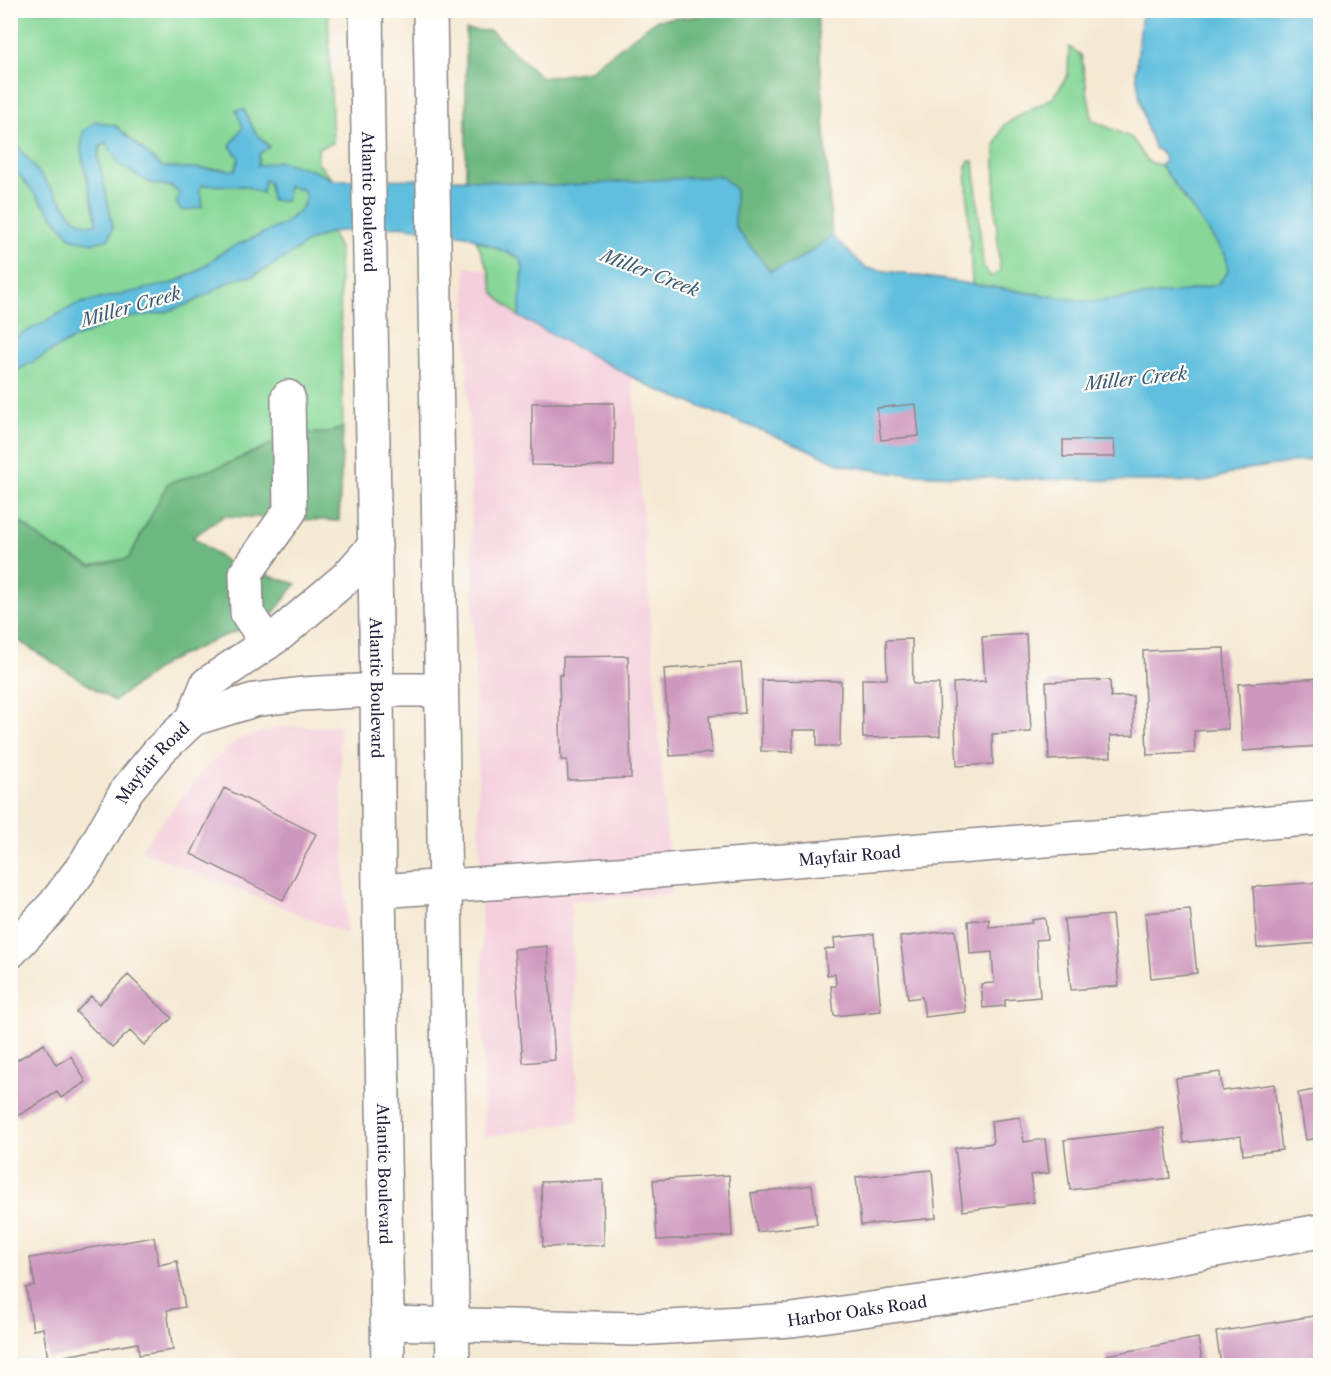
<svg xmlns="http://www.w3.org/2000/svg" width="1331" height="1376" font-family="'Libre Caslon Text',serif">
<style>
.built{fill:#f4cfdc}
.green{fill:#87d898;stroke:#547d6a;stroke-width:1.5}
.forest{fill:#6db880;stroke:#486d5e;stroke-width:1.5}
.water{fill:#60bfde;stroke:#41708c;stroke-width:1.5}
.building{fill:#ce97be}
.lines{fill:none;stroke-linecap:round;stroke-linejoin:round}
.minor-casing{stroke:#8c8687;stroke-width:36}
.major-casing{stroke:#8c8687;stroke-width:36}
.minor{stroke:#fff;stroke-width:33}
.major{stroke:#fff;stroke-width:33}
.labels{text-anchor:middle;dominant-baseline:central;stroke-width:4.5;stroke-linejoin:round;paint-order:stroke}
.street-label{font-size:16px;fill:#22223b;stroke:#fdfcf7}
.water-label{font-size:18px;font-style:italic;fill:#385974;stroke:#fdfcf7}
</style>
<rect width="100%" height="100%" fill="#fdfcf7"/>
<filter id="ink" filterUnits="userSpaceOnUse"><feTurbulence type="fractalNoise" baseFrequency=".0167" numOctaves="2"/><feDisplacementMap in="SourceGraphic" scale="12" xChannelSelector="R" yChannelSelector="G"/><feConvolveMatrix kernelMatrix="1 2 1 2 8 2 1 2 1" color-interpolation-filters="sRGB"/></filter>
<filter id="wash" filterUnits="userSpaceOnUse"><feTurbulence type="fractalNoise" baseFrequency=".008" numOctaves="4" result="noise"/><feDisplacementMap in="SourceGraphic" scale="24" xChannelSelector="R" yChannelSelector="G"/><feGaussianBlur stdDeviation="1.35" result="paint"/><feColorMatrix in="noise" values="0 0 0 0 0 0 0 0 0 0 0 0 0 0 0 0 0 1.4 0 .05"/><feComposite in="paint" operator="in"/></filter>
<g filter="url(#wash)">
<rect width="100%" height="100%" fill="#f5e9d3"/>
<path class="built" d="M465 266 489 271 494 293 519 317 632 377 671 894 571 901 579 1121 484 1137 482 942Z
M339 726 347 934 140 850 206 767 239 739 280 727Z"/>
<path class="green" d="M11 11H328L333 143 318 148V163L333 180 310 169 258 167 259 154 269 146 255 132 244 110 243 127 230 146 239 158 235 170 162 167 116 126 83 132 81 151 97 223 88 225 75 219 16 144 11 142Z
M1069 47 1081 55 1092 120 1132 138 1148 162 1161 165 1226 256 1228 272 1218 284 1187 291 1090 302 972 284 966 166 969 161H974L983 266 991 277 1000 271 995 202V147L1003 126 1025 112 1053 98 1068 75Z
M107 142 150 183 173 187 180 195 199 191 202 185 245 186 262 193 265 180 303 190 306 197 302 208 284 224 226 250 196 272 173 283 29 332 11 340V165L72 239 113 226 98 158 100 147Z
M331 232 339 249 343 428 326 433 295 434 222 466 168 483 129 558 91 566 51 546 11 515 10 374 73 339 119 319 162 313 191 303 237 278 253 276 288 256 309 241Z
M476 240 520 258 523 267 519 317 494 293 489 271Z"/>
<path class="forest" d="M752 11H817L832 236 796 262 769 271 735 227V189L553 186 466 179V30L491 31 542 78 589 71 656 20Z
M343 428 339 521 224 516 193 537 230 564 296 584 268 620 221 637 167 662 114 701 11 636 10 515 51 546 91 566 129 558 168 483 222 466 295 434 326 433Z"/>
<path class="water" d="M1146 11H1320V458L1243 470 1203 482 1020 479 894 473 843 465 800 446 653 388 519 317 523 267 520 258 466 235 400 226 331 232 309 241 288 256 253 276 237 278 191 303 162 313 119 319 73 339 11 374V340L77 304 173 283 196 272 226 250 284 224 302 208 306 197 303 190 288 186 286 201 271 200 269 182 265 180 262 193 245 186 202 185 199 191 202 196V207L182 211 176 203 180 195 173 187 150 183 119 165 106 142 100 147 98 158 113 226 109 239 94 243 72 239 11 165V142L16 144 75 219 89 225 97 223 81 151 83 132 96 121 116 126 162 167 235 170 239 158 230 146 243 127 236 110H244L255 132 269 147 259 154 258 166 278 161 310 169 333 180 466 179 553 186 721 176 735 189V227L770 271 796 262 832 236 866 268 1090 302 1187 291 1218 284 1228 272 1226 256 1161 165 1165 161C1164 154 1161 150 1155 149L1147 128 1140 99 1136 72 1141 20Z"/>
<g id="blocks">
<path class="building" d="M532 403H614V466L532 465Z
M916 404 919 436 881 440 877 408Z
M1063 440H1114L1115 457H1063Z
M1026 634 1031 732 992 734 993 764 957 766 953 683 985 681 982 637Z
M912 639 913 684H939L940 736 863 738 862 679H887L886 640Z
M1224 648 1228 729 1194 731 1195 753 1147 755 1143 651Z
M628 656 631 778 568 780 567 760H561L559 675H563V657Z
M741 663 745 713 709 716 712 753 670 756 664 669Z
M1320 678V746L1243 751 1238 684Z
M762 680 841 681 840 746H817V730H793V752L761 751Z
M1110 680 1111 697 1133 696 1134 735 1110 736 1111 757 1049 760 1046 682Z
M224 788 316 834 283 900 191 854Z
M1320 882V943L1257 948 1253 887Z
M1190 909 1197 973 1151 978 1145 913Z
M1112 915 1119 986 1071 990 1064 919Z
M1045 918 1047 939 1036 940 1040 997 1005 1000V1006L983 1008 981 984 994 983 992 952 970 954 968 921 989 919V927L1032 923V920Z
M955 930 966 1012 925 1017 922 997 908 999 900 937Z
M874 934 881 1011 834 1016 831 986H836L835 974 827 975 825 949 835 948 834 938Z
M547 946 555 1060 523 1063 514 949Z
M128 975 172 1018 144 1045 130 1031 112 1048 76 1012 91 996 99 1004Z
M44 1044 56 1065 71 1056 86 1082 61 1098 57 1092 18 1116 10 1104V1064Z
M1220 1072 1222 1091 1274 1084 1282 1150 1243 1155 1241 1136 1184 1143 1176 1078Z
M1320 1089V1138L1306 1140 1298 1093Z
M1020 1117 1024 1142 1045 1139 1049 1173 1030 1175 1034 1202 963 1211 955 1148 993 1143 991 1121Z
M1164 1128 1170 1178 1070 1190 1064 1140Z
M932 1170 936 1218 861 1225 856 1177Z
M729 1175 732 1236 657 1240 653 1180Z
M603 1180 604 1245 543 1247 541 1182Z
M812 1185 817 1224 757 1232 751 1193Z
M154 1237 159 1265 177 1261 185 1307 167 1310 173 1350 139 1355 138 1343 48 1359 43 1328 33 1330 26 1288 35 1286 30 1258Z
M1320 1315V1366H1221L1216 1332Z
M1198 1338 1203 1366H1108L1106 1355Z"/>
</g>
</g>
<g filter="url(#ink)">
<use href="#blocks" fill-opacity="0" stroke="#8c8687" stroke-width="1.5"/>
<g class="lines">
<g class="minor-casing">
<g id="minor">
<path d="M267 643 247 613 246 573 290 511 288 397"/>
<path d="M193 719 207 684 280 634 347 577 375 545"/>
<path id="s1" d="M379 891 645 872 1320 818"/>
<path id="s2" d="M10 952 55 904 87 861 127 790 160 750 193 719 254 700 302 694 377 690H441"/>
<path id="s3" d="M388 1323 634 1329 792 1320 963 1296 1320 1231"/>
</g>
</g>
<g class="major-casing">
<g id="major">
<path id="s4" d="M366 10 377 690 379 891 388 1366"/>
<path d="M430 10 453 1366"/>
</g>
</g>
<use href="#minor" class="minor"/>
<use href="#major" class="major"/>
</g>
</g>
<g class="labels">
<g class="street-label">
<text stroke="none"><textPath href="#s4" startOffset="192">Atlantic Boulevard</textPath></text>
<text stroke="none"><textPath href="#s4" startOffset="678">Atlantic Boulevard</textPath></text>
<text stroke="none"><textPath href="#s2" startOffset="238">Mayfair Road</textPath></text>
<text stroke="none"><textPath href="#s1" startOffset="472">Mayfair Road</textPath></text>
<text stroke="none"><textPath href="#s4" startOffset="1164">Atlantic Boulevard</textPath></text>
<text stroke="none"><textPath href="#s3" startOffset="470">Harbor Oaks Road</textPath></text>
</g>
<g class="water-label">
<text transform="translate(650 273) rotate(21)">Miller Creek</text>
<text transform="translate(131 307) rotate(-16)">Miller Creek</text>
<text transform="translate(1136 379) rotate(-6)">Miller Creek</text>
</g>
</g>
<rect width="1331" height="1376" fill="none" stroke="#fdfcf7" stroke-width="36"/>
</svg>
